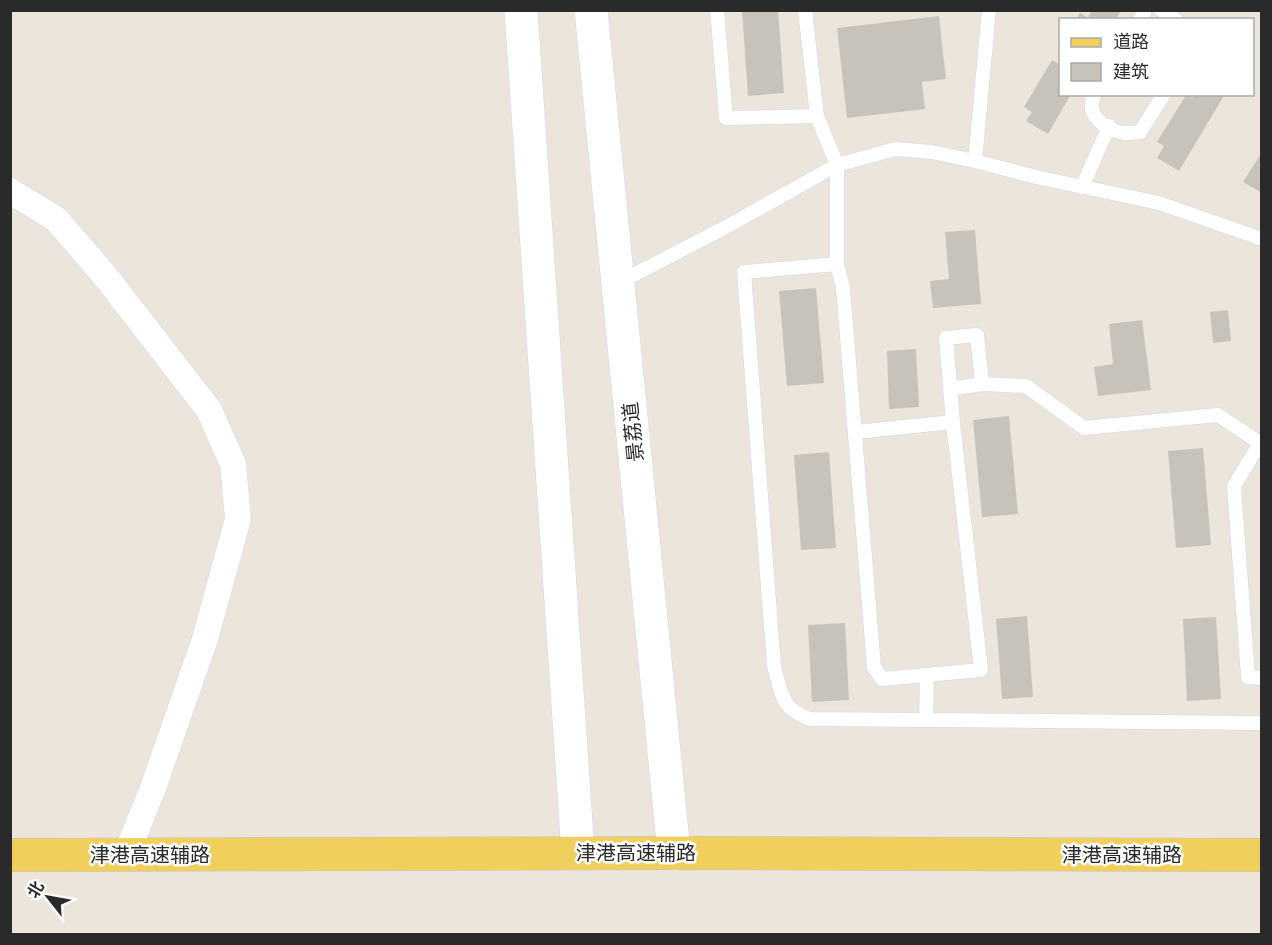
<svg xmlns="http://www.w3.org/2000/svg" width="1272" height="945" font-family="Poppins,'Noto Sans SC',sans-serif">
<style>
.building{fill:#c7c3bb}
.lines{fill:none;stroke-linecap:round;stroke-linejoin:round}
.service-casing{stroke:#d1d5e3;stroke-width:15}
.minor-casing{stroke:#d1d5e3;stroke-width:27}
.secondary-casing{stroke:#d1d5e3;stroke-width:34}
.primary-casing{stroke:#c3c3c3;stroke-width:34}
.service{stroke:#fff;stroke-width:14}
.minor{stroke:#fff;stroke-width:26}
.secondary{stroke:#fff;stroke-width:33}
.primary{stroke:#f1cf5c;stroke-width:33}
.labels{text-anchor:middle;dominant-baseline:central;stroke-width:5;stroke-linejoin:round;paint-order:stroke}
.street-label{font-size:20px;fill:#2a2a2a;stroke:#fff}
</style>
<rect width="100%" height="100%" fill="#ece5dc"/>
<path class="building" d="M742 10H778L784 93 748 96Z
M1092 10H1121L1116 20H1076L1080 13 1088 18Z
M939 16 946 79 922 82 925 109 847 118 837 28Z
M1052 60 1060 65V94H1071L1048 134 1026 121 1032 112 1024 107Z
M1194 94H1225L1179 171 1157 158 1164 146 1157 142 1186 95 1192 98Z
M1262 152V193L1243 182Z
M975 230 981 304 933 308 930 281 949 279 945 232Z
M816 288 824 383 787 386 779 291Z
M1228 310 1231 341 1213 343 1210 312Z
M1142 320 1151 390 1098 396 1094 367 1113 364 1109 324Z
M916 349 919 407 889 409 887 351Z
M1009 416 1018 514 982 517 973 420Z
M1203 448 1211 545 1176 548 1168 451Z
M829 452 836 548 801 550 794 455Z
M1027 616 1033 697 1002 699 996 619Z
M1216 617 1221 699 1187 701 1183 619Z
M845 623 849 700 812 702 808 625Z"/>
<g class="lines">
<g class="service-casing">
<path id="service" d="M717 10 726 118 817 116
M805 10 817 116 837 165V264L744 272 774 666C781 693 781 709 810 719L1262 723
M1161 10 1176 20
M1140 20 1145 10
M1095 94C1083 114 1106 131 1125 133 1130 133 1135 132 1140 132L1164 94
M975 161 989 10
M1082 187 1109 126
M837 264 843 288 874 667 882 679 981 670 953 422 946 338 977 335 982 384
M618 283 726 227 837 165 895 149 931 152 975 161 1036 177 1159 203 1262 239
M950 389 982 384 1026 386 1084 428 1218 415 1260 443 1234 486 1248 677 1262 678
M856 432 953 422
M926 720 927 675"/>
</g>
<g class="minor-casing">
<path id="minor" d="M10 191 56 219 106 277 209 410 233 464 238 519 205 639 153 788 126 855"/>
</g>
<g class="secondary-casing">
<path id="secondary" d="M521 10 578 853
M591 10 674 853"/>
</g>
<g class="primary-casing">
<path id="primary" d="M10 855 674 853 1262 855"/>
</g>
<use href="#service" class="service"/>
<use href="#minor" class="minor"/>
<use href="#secondary" class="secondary"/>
<use href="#primary" class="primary"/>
</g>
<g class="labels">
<g class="street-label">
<text transform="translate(633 432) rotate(-96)">景荔道</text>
<text x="636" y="853">津港高速辅路</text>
<text x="150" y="855">津港高速辅路</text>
<text x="1122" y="855">津港高速辅路</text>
</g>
</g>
<rect width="1272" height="945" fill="none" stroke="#2a2a2a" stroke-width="24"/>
<rect x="1059" y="18" width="195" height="78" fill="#ffffff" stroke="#aaaaaa" stroke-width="1.5"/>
<rect x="1071" y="38" width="30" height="9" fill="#f1cf5c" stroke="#aaaaaa" stroke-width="1.5"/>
<text x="1113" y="48" font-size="18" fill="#2a2a2a">道路</text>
<rect x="1071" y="63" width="30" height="18" fill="#c7c3bb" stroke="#aaaaaa" stroke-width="1.5"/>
<text x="1113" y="78" font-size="18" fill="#2a2a2a">建筑</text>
<g transform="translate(48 897) rotate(301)" stroke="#ffffff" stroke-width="4.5" paint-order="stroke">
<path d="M0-4.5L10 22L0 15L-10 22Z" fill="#2a2a2a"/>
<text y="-9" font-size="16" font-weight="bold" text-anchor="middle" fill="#2a2a2a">北</text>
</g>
</svg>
